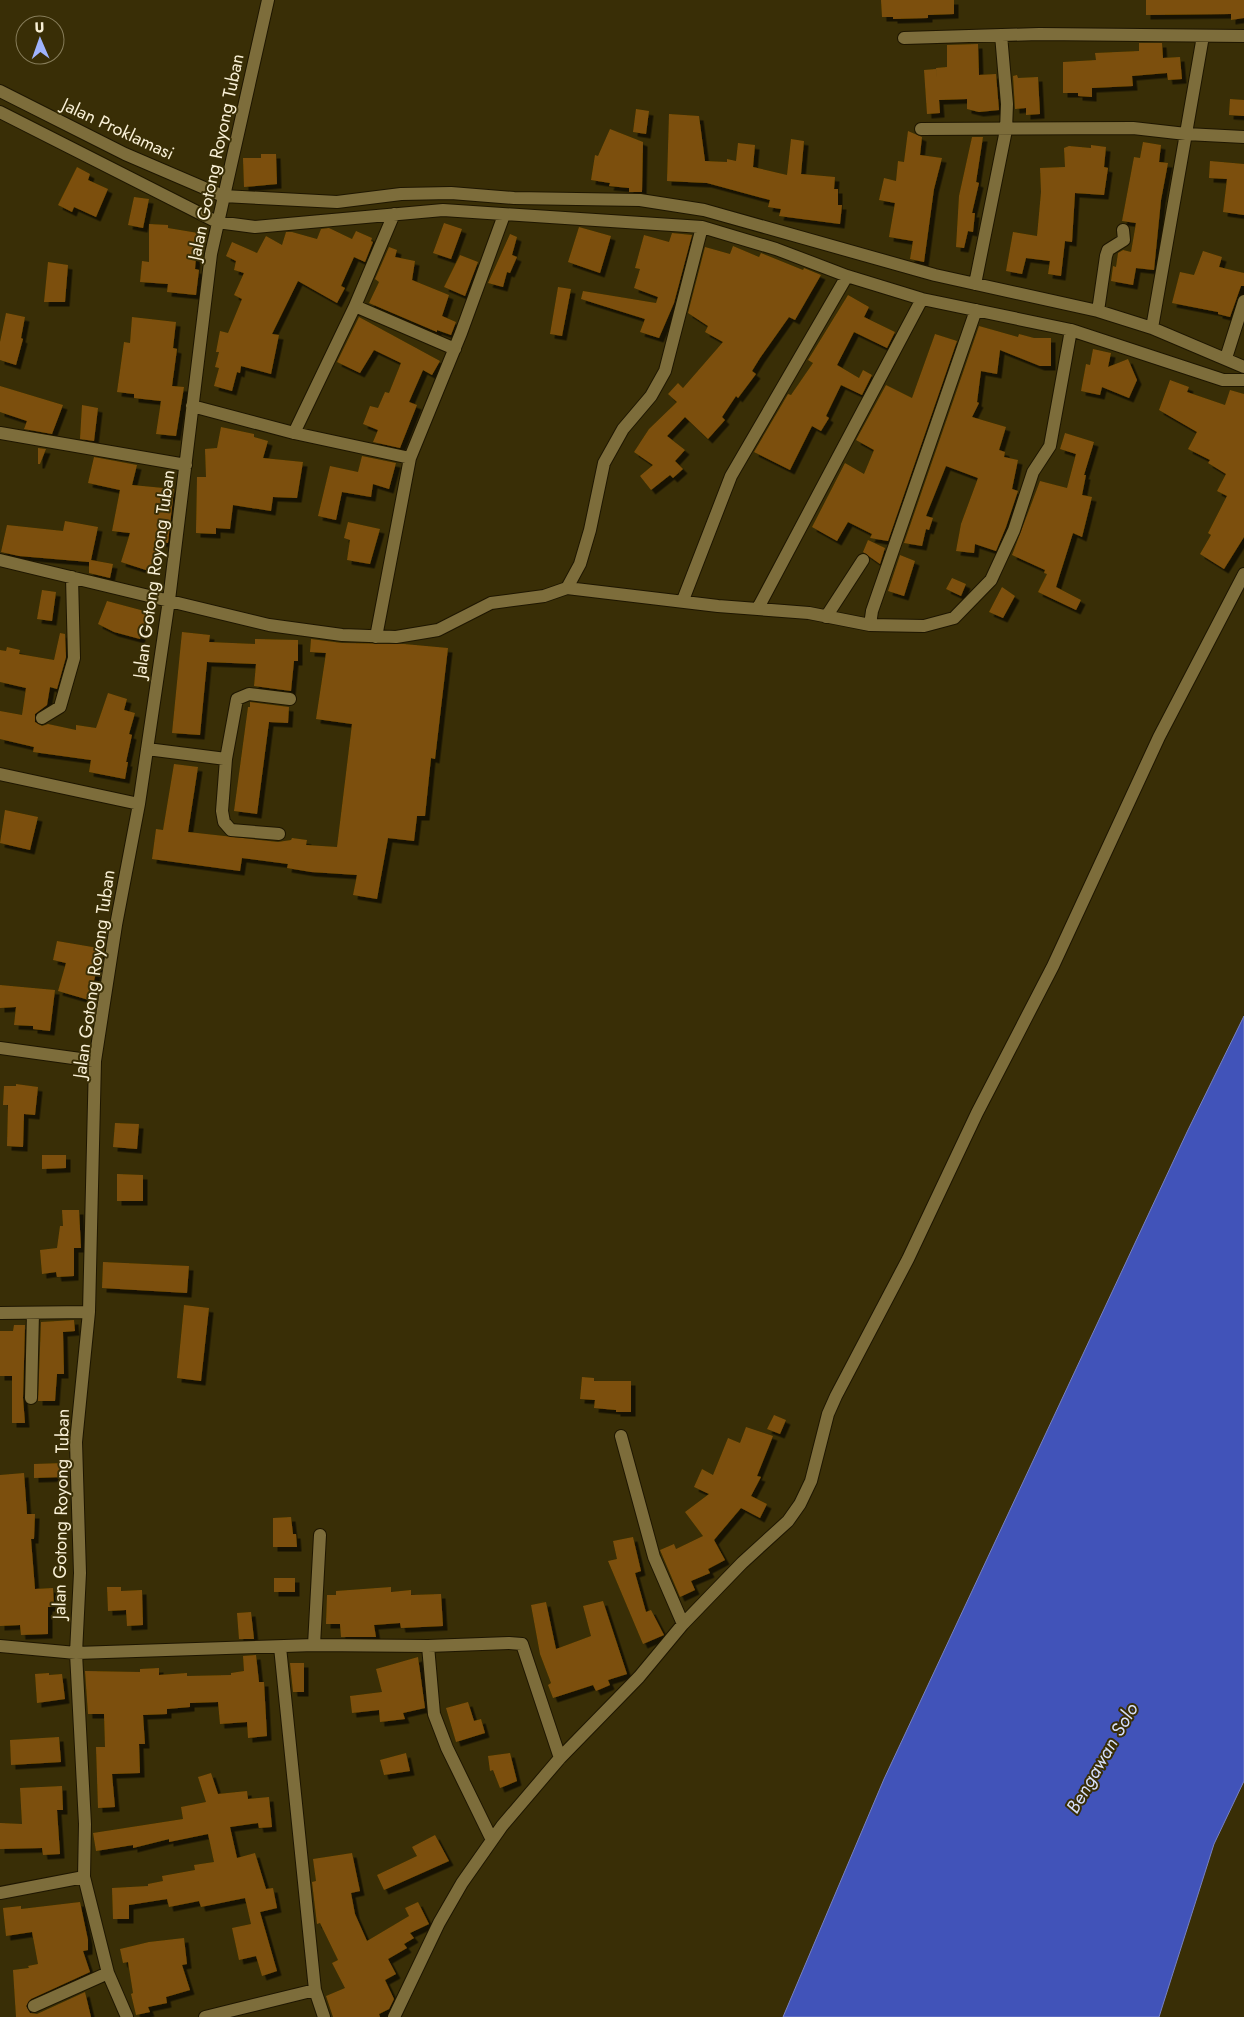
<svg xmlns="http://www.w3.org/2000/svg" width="1244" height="2017" font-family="Jost,sans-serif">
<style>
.water{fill:#4153b9;stroke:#7882c2}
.building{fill:#7c5009;filter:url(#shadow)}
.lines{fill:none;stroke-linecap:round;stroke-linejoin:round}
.minor-casing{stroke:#1e1600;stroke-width:14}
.minor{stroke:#7d6d3b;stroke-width:12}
.labels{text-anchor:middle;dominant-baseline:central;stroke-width:4;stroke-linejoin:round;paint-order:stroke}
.street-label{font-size:18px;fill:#f9f0d6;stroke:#392e06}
.water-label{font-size:19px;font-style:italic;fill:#d6dffa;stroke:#392e06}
</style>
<defs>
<filter id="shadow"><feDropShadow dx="4.5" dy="4.5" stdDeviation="0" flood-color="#0009"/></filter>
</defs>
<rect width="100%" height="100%" fill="#392e06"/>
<path class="water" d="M1244 1016V1781L1214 1844 1159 2017H783L884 1779 1187 1132Z"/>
<path class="building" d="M881 0H954V14L928 15V18L893 19V17H882Z
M1146 0H1244V18L1231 20V14L1146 15Z
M1139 43H1162L1163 58 1180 57 1182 79 1168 80 1167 73 1132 76 1133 86 1092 88V97L1078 96V93H1063V62L1096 60 1095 53 1139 51Z
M978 44 979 75 996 74 999 110 979 112 967 109V99L939 100 940 113 927 114 924 70 936 69 937 80 936 68 947 67V45Z
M1017 75 1018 78 1038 77 1040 114 1026 115V108L1015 109 1013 76Z
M1230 99 1244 100V116L1229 115Z
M636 109 649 111 646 134 633 132Z
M669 114 699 116 705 161 727 162V159L736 161 738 143 755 145 753 167 787 175 791 139 804 141 801 174 835 177 834 189H838V205H842L840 224 779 216 781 209 768 207 770 200 707 183 667 181Z
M610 129 643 142 642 192H629V188L609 186 610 183 591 180 595 155 598 156Z
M908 131 922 137 920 155 942 158 934 189 924 262 910 259 913 241 889 237 895 203 879 200 884 178 896 181 898 161 904 162Z
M972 137H983L976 182 979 183 972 213H975L973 232 968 231 964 248 956 247 959 196Z
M1143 142 1161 145 1159 162 1168 163 1161 200 1154 270 1136 268 1133 285 1111 281 1113 266 1116 267 1118 253 1123 250 1131 252 1136 223 1122 221 1134 157 1140 158Z
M1091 145 1106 147 1104 167 1108 168 1104 195 1075 193 1072 242 1065 241 1061 276 1048 274 1050 261 1026 258 1022 274 1006 271 1013 232 1037 236 1041 192 1040 168 1065 167 1064 148 1069 146 1091 148Z
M261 154H276L277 184 244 187 243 158H261Z
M1210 161 1244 164V215L1223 212 1227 179 1209 178Z
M77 167 90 174 88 180 108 189 96 217 74 207 72 212 58 205Z
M134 197 149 199 143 228 128 225Z
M444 223 462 229 451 259 433 253Z
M149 224 168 225V228L198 233 195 269 199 270 196 295 167 292 168 284 140 282 142 261 149 262Z
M579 227 611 236 600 273 568 262Z
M329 228 352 239 356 231 372 238 371 241 373 242 365 262 354 257 341 286 345 288 337 303 298 281 272 334 279 335 271 374 241 366 240 373 237 372 232 391 214 386 219 368 215 367 219 352H216L220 331 228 333 242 299 234 295 244 273 234 270 236 261 226 256 232 242 257 253 266 236 282 245 286 232H292L317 239 321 229Z
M672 233 692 235 674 303 659 338 640 332 645 319 581 299 583 291 656 303 658 297 634 288 640 269 635 268 644 235 669 242Z
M510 234 517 237 512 255 517 257 510 273 507 272 503 287 488 283Z
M733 246 759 257 761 253 803 270 804 268 821 275 795 320 789 317 760 358 752 371 756 374 738 398 736 396 722 417 725 420 708 439 685 417 667 436 685 450 675 461 683 469 673 478 670 475 651 490 640 476 653 465 634 452 649 429 677 402 668 394 678 383 683 388 723 342 705 332 708 326 688 313 705 247 730 254Z
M389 247 397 250 395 257 415 261 412 280 449 295 442 316 456 322 451 335 437 330V332L369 303 379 282 375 279Z
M1203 251 1222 257 1219 267 1244 273V286H1241L1230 317 1218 314V312L1172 303 1180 272 1194 275Z
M460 255 478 262 465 296 444 287Z
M48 262 68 265 65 302H44Z
M558 287 571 289 562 336 550 334Z
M848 295 869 307 864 317 895 332 887 348 854 332 837 365 859 378 863 370 872 375 862 395 841 385 826 416 829 418 821 431 812 426 790 470 754 452 788 394 791 395 813 363 808 360Z
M6 313 25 317 21 338 23 339 16 365 0 360V342Z
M132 317 176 322 173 348 177 349 172 386 184 387 176 436 156 434 161 401 134 398V394L117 392 124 342 130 343Z
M359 317 440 361 432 375 423 370 409 402 417 405 400 448 373 442 378 430 363 424 370 406 378 408 385 392 389 393 401 363 374 350 360 373 337 362Z
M979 326 1018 337 1019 334 1034 338H1051V366H1040L1000 350 997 374 981 371 977 402 979 403 972 417 1006 427 999 450 1005 452 1004 457 1018 460 1012 489 1018 491 1006 527 996 551 975 544 974 553 956 551 961 524 978 478 946 466 926 516 933 518 929 530 926 529 922 546 904 543Z
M935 334 957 341 888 541 870 538 872 534 848 522 837 541 812 527 845 463 864 474 874 450 856 440 886 385 912 398Z
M1093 349 1111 353 1108 367 1128 359 1137 380 1129 398 1102 387 1100 395 1081 391 1086 364 1090 365Z
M1170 380 1189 387 1187 392 1225 405 1230 390 1244 394V537L1224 569 1200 554 1211 535 1208 533 1227 496 1217 491 1226 474 1208 463 1210 460 1188 449 1197 432 1159 410Z
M0 386 63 405 52 434 24 429 27 421 0 412Z
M82 405 98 408 94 441 80 439Z
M221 427 254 434V437L268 441 263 458 303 462 297 498 273 497 271 511 233 505 230 529 216 528V534L196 533 197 477H206L205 449 217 448Z
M1065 433 1094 442 1084 475H1086L1082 495 1092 497 1082 537 1073 533 1056 587 1081 600 1076 610 1038 592 1047 574 1044 573 1045 570 1012 555 1040 481 1067 488 1076 454 1060 449Z
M38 448 46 449 40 464H38Z
M362 456 396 463 389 489 373 484 371 497 342 492 336 520 318 516 330 466 358 472Z
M94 457 137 465 132 485 174 489 168 543 159 542 149 571 121 562 130 533 112 531 120 490 88 483Z
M65 521 98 527 91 560 113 564 110 578 89 573V562L19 556 1 552 7 525 63 531Z
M348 522 380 529 370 564 347 560 350 540 344 538Z
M868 540 885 548 880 564 863 552Z
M900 555 915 561 904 596 888 591Z
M952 578 966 584 961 596 946 589Z
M1002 587 1015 596 1003 618 989 612Z
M42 590 56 592 52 621 37 619Z
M107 601 148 612 140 639 114 632 98 624Z
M182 632 210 635 209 642 255 644V639L298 640V661H294L291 691 254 686 256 664 207 662 200 735 172 733Z
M60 633 65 634 66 657 57 689 50 687 47 705 35 714V722L42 726 48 724 76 730V725L96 728 108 693 127 699 124 710 135 713 129 734 132 735 126 762H128L125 779 89 772 91 760 33 752 34 747 0 739V711L22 715 26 688 0 682V650L6 651 7 647 20 650 19 654 54 660Z
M311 639 342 643 404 644 448 648 435 759 431 758 425 816H417L414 841 388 838 377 899 353 895 357 875 311 872 287 868 288 864 242 858 240 871 152 859 156 829 163 830 174 764 198 767 188 832 278 842 291 840 292 838 307 840 306 845 337 847 352 724 316 719 326 653 310 652Z
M250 702 289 707 288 723 269 722 257 814 234 811 248 707H250Z
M5 810 38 817 30 850 0 843Z
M57 941 104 949 100 969H97L89 1000 58 991 66 963 53 960Z
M0 985 55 990 50 1031 33 1029V1026L14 1025 16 1007 0 1008Z
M16 1084 38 1087 35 1115 24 1114 23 1147 7 1146 8 1105H3L4 1086H16Z
M115 1123 139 1124 137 1149 113 1147Z
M42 1155H66V1168L42 1169Z
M117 1174 143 1175V1201H117Z
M62 1210H79L81 1248H74V1276L57 1277 56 1272 42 1274 40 1250 57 1248 60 1226H63Z
M103 1262 189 1266 187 1293 102 1288Z
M184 1305 209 1308 201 1381 177 1378Z
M74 1320 75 1331 63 1332 64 1374H57L55 1401H38L41 1322Z
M14 1325H25L23 1398 25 1423H12V1376H0V1331H13Z
M582 1377 594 1378V1381H631V1412H616V1410L594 1408 595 1400 580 1399Z
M774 1415 786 1420 780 1434 767 1429Z
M746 1427 773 1436 757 1476 761 1477 751 1496 767 1504 760 1518 741 1508 714 1540 725 1560 708 1569 710 1573 691 1581 695 1590 680 1597 660 1550 674 1544 676 1549 703 1536 685 1512 709 1494 694 1487 702 1469 713 1475 728 1438 740 1443Z
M63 1463V1477L34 1478V1464Z
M24 1473 27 1514H35L34 1539H31L35 1589 53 1588 54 1607H48V1634L21 1635 20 1625 0 1626V1475Z
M291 1517 293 1534H296L297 1547H273V1518Z
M633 1537 641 1571 635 1573 646 1612 651 1610 664 1635 643 1644 608 1561 617 1559 613 1541Z
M274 1578H295V1592H274Z
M107 1587H121V1591L142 1590 143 1625 127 1626 126 1610 108 1611Z
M391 1587V1592L411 1590V1595L441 1594 443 1626 401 1628 400 1623 374 1625 376 1637H341L340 1624H326L327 1595H336V1591Z
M603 1601 627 1674 608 1680 610 1685 596 1691 593 1685 553 1698 548 1685 551 1683 540 1654 531 1605 546 1602 556 1649 591 1636 583 1606Z
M251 1612 254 1639H239L237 1613Z
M256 1655 259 1682H264L267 1736 248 1738 247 1722 220 1724 218 1702 190 1703V1707L167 1709V1714L143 1715 145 1744H139L140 1773 112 1774 115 1807 98 1808 96 1747H105L104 1714H88L85 1671 140 1672V1669L159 1668V1675L187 1673V1676L231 1675V1673L244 1671 243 1656Z
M418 1657 425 1708 403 1713 405 1719 380 1722 379 1710 352 1713 350 1696 382 1692 376 1669Z
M290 1663H304V1692H293Z
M49 1673V1675L62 1674 65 1699 37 1703 35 1674Z
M468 1702 474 1721 481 1719 485 1733 456 1742 446 1708Z
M59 1737 61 1762 11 1765 10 1740Z
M406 1753 410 1771 384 1775 380 1760Z
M510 1753 517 1781 500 1788 493 1770 490 1771 488 1756Z
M211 1773 218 1794 247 1791 248 1799 269 1797 272 1827 259 1828 258 1823 230 1827 237 1858 255 1853 266 1889 273 1888 277 1908 260 1912 277 1971 262 1976 256 1956 239 1960 232 1928 251 1924 245 1898 201 1907 199 1901 169 1907 167 1899 129 1905V1919H113L112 1888 148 1886V1884L163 1881 162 1876 195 1870 194 1865 214 1862 208 1834 169 1842V1839L133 1848V1845L96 1851 93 1833 183 1819 181 1807 206 1802 198 1777Z
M62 1786 63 1810H57L60 1854 43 1855 42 1848 0 1849V1823L22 1824 20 1788Z
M435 1835 449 1861 384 1890 377 1875 417 1856 412 1847Z
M352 1853 360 1891 351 1893 355 1914 367 1941 409 1916 405 1908 418 1902 429 1924 410 1933 414 1938 404 1944 407 1948 388 1959 396 1974 385 1980 394 1999 389 2009 379 2014 380 2017H333L326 1996 345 1988 332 1963 338 1960 320 1923 317 1924 312 1882 316 1881 313 1859Z
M80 1902 88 1940V1950L83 1951 90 1972 31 1999 26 2006 30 2013 37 2014 85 1992 91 2017H16L13 1970 29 1968 28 1966 38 1964 32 1932 6 1936 3 1908 21 1906V1909Z
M184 1938 187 1964 182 1965 190 1990 166 1997 167 2003 148 2007 150 2012 136 2015 131 1994 133 1993 128 1962 123 1963 120 1949 149 1942Z"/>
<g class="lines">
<g class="minor-casing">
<path id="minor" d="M904 38 1039 34 1244 36
M0 91 125 154 223 196 337 202 401 194 451 193 514 198 640 200 704 210 935 275 1098 311 1152 328 1244 367
M0 112 217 222 255 227 443 210 702 227 776 249 847 276 922 299 1071 330 1223 380H1244
M921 129 1133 128 1186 134 1244 137
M975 284 1006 130 1007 104 1001 35
M355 306 455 349
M1098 311 1106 256 1108 250 1124 240 1123 230
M1152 328 1203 36
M1226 358 1244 301
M192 406 294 433 410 458 461 333 504 215
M0 433 186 465
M294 433 355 306 394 214
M0 560 269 625 342 635 396 637 438 630 491 603 544 596 567 588 580 564 590 530 604 463 623 429 651 396 665 371 702 227
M567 588 718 606 809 613 870 625 872 611 976 310
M683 600 731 476 847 276
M758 608 922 299
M826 617 863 560
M870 625 924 626 954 618 991 580 1014 530 1033 472 1050 446 1071 330
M376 637 410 458
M42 718 60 707 74 658 72 577
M147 749 226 759
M0 774 139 804
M279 834 231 830 224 822 222 811 226 759 237 699 249 694 290 699
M0 1048 95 1061
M0 1313 89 1312
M31 1398 33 1313
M621 1436 654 1557 683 1624
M314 1645 320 1535
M0 1646 76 1653 314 1645 428 1646 509 1643 522 1644 560 1758
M428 1646 434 1714 447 1748 492 1840
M280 1647 315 1990 324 2017
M0 1893 84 1877
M34 2006 108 1973
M127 2017 108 1973 84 1877 85 1824 76 1653 80 1573 76 1442 89 1312 95 1061 116 925 139 804 169 600 211 254 268 0
M205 2017 315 1990
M394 2017 439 1923 462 1883 502 1826 560 1758 639 1677 683 1624 742 1563 788 1521 800 1504 811 1481 828 1414 836 1396 908 1259 977 1113 1053 966 1159 737 1244 574"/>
</g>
<use href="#minor" class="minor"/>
</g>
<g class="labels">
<g class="street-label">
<text transform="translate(118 129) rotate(25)">Jalan Proklamasi</text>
<text transform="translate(216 157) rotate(-78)">Jalan Gotong Royong Tuban</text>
<text transform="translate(154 574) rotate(-82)">Jalan Gotong Royong Tuban</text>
<text transform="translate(94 974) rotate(-82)">Jalan Gotong Royong Tuban</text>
<text transform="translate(61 1514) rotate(-89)">Jalan Gotong Royong Tuban</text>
</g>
<g class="water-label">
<text transform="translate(1102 1758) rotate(-60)">Bengawan Solo</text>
</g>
</g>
<g transform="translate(40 40) rotate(358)"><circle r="24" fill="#392e06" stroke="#867c59"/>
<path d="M0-4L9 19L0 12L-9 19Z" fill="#9fb3fd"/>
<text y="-8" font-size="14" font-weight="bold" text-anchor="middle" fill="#f9f0d6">U</text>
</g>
</svg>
